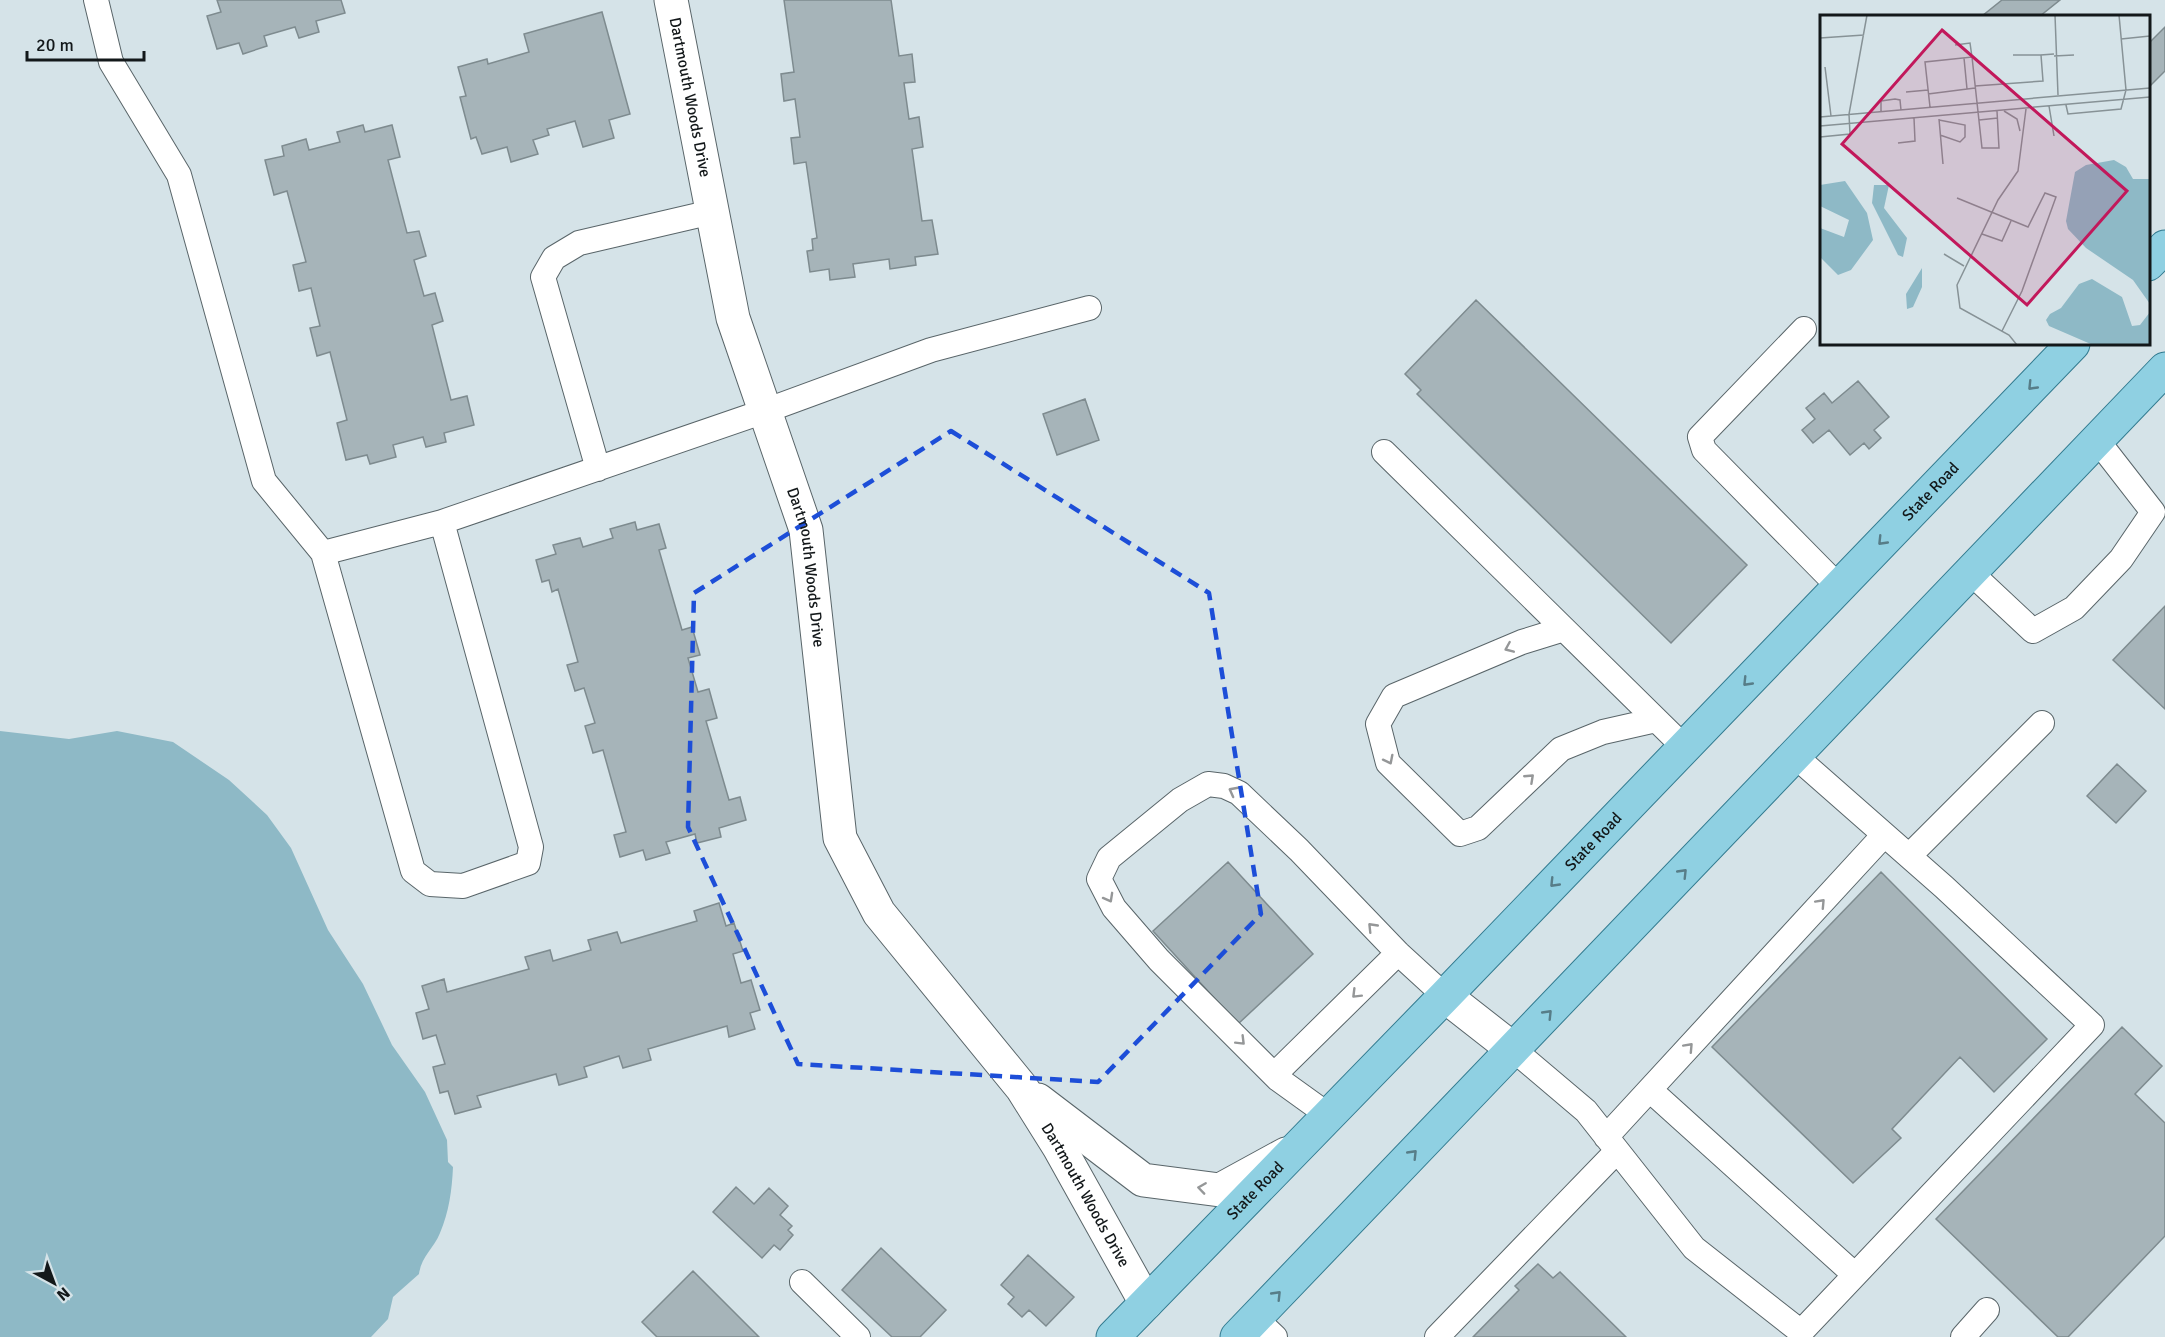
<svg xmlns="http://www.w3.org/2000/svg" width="2165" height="1337" font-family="Signika,sans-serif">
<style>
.green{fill:#8eb9c6}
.building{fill:#a6b4b9;stroke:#7e8b8f;stroke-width:1.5}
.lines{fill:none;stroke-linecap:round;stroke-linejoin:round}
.lane-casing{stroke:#596569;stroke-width:26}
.street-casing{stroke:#596569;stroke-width:35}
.primary-casing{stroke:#337b90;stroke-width:35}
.lane{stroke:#fff;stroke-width:24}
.street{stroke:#fff;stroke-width:33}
.primary{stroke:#8fd0e2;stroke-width:33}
.oneway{stroke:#577d88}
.oneway2{stroke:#959798}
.marked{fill:none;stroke:#1d4ed8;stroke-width:4.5;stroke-dasharray:12 8;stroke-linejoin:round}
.labels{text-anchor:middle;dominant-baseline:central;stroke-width:6;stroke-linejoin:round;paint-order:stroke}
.street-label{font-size:16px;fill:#13181a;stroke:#d5e3e8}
.inset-road{fill:none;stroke:#879296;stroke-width:1.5}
.view{fill:#c2185b;fill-opacity:0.15;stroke:#c2185b;stroke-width:3}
.inset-edge{fill:none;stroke:#13181a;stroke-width:3}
</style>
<rect width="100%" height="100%" fill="#d5e3e8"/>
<path class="green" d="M0 731 69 739 117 731 173 742 229 780 267 815 291 848 328 930 363 984 392 1045 425 1092 447 1140 448 1162 453 1167C452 1190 449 1212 440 1233 434 1248 421 1257 419 1274L393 1297 388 1319 371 1337H0Z"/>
<path class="building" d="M217 0H341L345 13 316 21 319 32 299 38 295 27 264 36 267 46 243 54 239 43 217 49 207 16 221 12Z
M784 0H891L899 56 912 54 915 82 904 83 909 119 919 117 923 147 912 149 922 221 932 220 938 254 915 257 916 265 890 269 889 259 853 264 855 277 830 280 829 269 810 272 807 251 813 250 812 239 817 238 806 162 794 164 791 138 800 137 795 99 784 101 781 74 794 72Z
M2002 0H2060L2040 16H1982Z
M602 12 630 114 609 120 614 138 583 147 575 121 547 129 549 135 533 140 538 154 511 162 507 147 482 154 476 137 471 139 460 97 466 96 458 67 487 59 488 64 529 52 524 34Z
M2165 27V71L2148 88V44Z
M363 125 365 132 392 125 400 157 388 160 407 233 419 231 426 256 414 260 424 296 435 293 443 321 432 325 451 400 467 396 474 425 444 433 446 442 426 447 423 437 393 445 396 457 370 464 367 455 346 460 337 423 347 420 330 352 317 356 310 328 320 326 311 288 299 291 293 265 306 262 287 191 274 195 265 160 284 156 282 146 306 139 309 150 340 142 337 132Z
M1476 300 1747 565 1671 643 1417 394 1421 390 1405 374Z
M1858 381 1889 417 1874 430 1881 438 1869 449 1864 443 1850 455 1829 430 1813 443 1802 430 1815 419 1806 408 1824 393 1832 403Z
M1085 399 1099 440 1057 455 1043 414Z
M635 522 637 530 659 524 666 548 659 550 682 630 692 627 700 655 688 658 698 692 709 689 717 718 706 721 729 800 740 797 746 820 719 828 721 837 697 843 695 834 666 842 670 853 646 860 643 850 620 857 614 835 626 832 603 750 593 753 585 726 595 723 584 688 575 691 567 665 578 662 558 589 552 592 549 580 542 582 536 560 556 554 553 545 580 538 583 547 613 538 610 529Z
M2165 606V709L2113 660Z
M2117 764 2146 791 2116 823 2087 796Z
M1228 862 1313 954 1238 1024 1153 931Z
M1881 872 2047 1039 1994 1092 1960 1057 1892 1129 1901 1138 1853 1183 1712 1047Z
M719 903 726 926 734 923 743 951 733 954 741 983 751 980 760 1010 750 1013 755 1029 729 1037 727 1026 648 1049 651 1060 623 1068 619 1056 584 1067 587 1077 559 1085 556 1074 477 1096 481 1107 455 1114 448 1091 440 1093 433 1067 445 1064 436 1035 423 1039 416 1013 429 1009 422 986 444 979 447 992 529 969 525 957 550 950 553 961 591 950 588 940 617 932 621 943 697 921 694 911Z
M2122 1027 2162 1066 2135 1094 2165 1123V1236L2068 1337H2058L1936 1219Z
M736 1187 754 1204 769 1188 788 1206 780 1215 792 1226 788 1230 793 1235 780 1250 774 1245 762 1258 713 1212Z
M881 1248 946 1310 920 1337H892L842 1290Z
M1028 1255 1074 1297 1046 1326 1029 1310 1022 1317 1008 1304 1014 1297 1001 1285Z
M1538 1264 1553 1278 1560 1272 1626 1337H1473L1519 1290 1515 1286Z
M693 1271 759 1337H657L642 1322Z"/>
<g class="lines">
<g class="lane-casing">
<path id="lane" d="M96 0 111 62 179 175 264 481 323 553 413 871 430 884 463 886 528 863 531 847 442 522 765 411 931 350 1089 308
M1804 329 1700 437 1704 450 1839 587
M1384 452 1684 747
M598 469 543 277 554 258 579 243 712 212
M323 553 442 522
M1971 573 2033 631 2074 608 2121 559 2153 512 2097 440
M1564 629 1522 642 1394 696 1378 724 1388 763 1460 834 1478 828 1561 749 1603 732 1656 720
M1909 856 2042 723
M1514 1050 1586 1111 1694 1248 1801 1332 2092 1025 1944 887 1795 756
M1274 1075 1398 953
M1650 1090 1855 1275
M1328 1115 1278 1079 1159 960 1114 908 1099 879 1109 858 1180 800 1208 784 1224 786 1239 793 1299 850 1398 953 1445 996
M1606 1137 1884 835
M802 1282 858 1337
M1255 1318 1275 1337
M1437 1337 1617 1151
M1963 1337 1987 1310"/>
</g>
<g class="street-casing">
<g id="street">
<path id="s1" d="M671 0 733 318 806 530 840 838 879 913 1022 1088 1059 1147 1146 1303"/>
<path d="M1445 996 1514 1050"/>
<path d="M1038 1100 1143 1180 1220 1190 1286 1154"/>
</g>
</g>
<g class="primary-casing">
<g id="primary">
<path d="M2148 264 2165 247"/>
<path id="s2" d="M1113 1337 1445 996 2073 344"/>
<path d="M1237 1337 2165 369"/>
</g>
</g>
<use href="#lane" class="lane"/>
<use href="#street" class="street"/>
<use href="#primary" class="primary"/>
</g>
<defs><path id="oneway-chevron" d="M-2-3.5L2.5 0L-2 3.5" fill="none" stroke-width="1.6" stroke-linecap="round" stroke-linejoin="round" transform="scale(1.5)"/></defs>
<g class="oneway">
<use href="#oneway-chevron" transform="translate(2032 386) rotate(134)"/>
<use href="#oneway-chevron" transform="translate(1882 541) rotate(134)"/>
<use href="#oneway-chevron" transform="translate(1747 682) rotate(134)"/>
<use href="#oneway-chevron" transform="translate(1683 873) rotate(-46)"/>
<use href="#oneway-chevron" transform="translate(1554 883) rotate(134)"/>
<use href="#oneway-chevron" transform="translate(1548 1014) rotate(-46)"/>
<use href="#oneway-chevron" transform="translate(1413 1154) rotate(-46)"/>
<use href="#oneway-chevron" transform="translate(1277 1295) rotate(-46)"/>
</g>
<g class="oneway2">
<use href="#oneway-chevron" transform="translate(1509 648) rotate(157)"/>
<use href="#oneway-chevron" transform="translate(1389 760) rotate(63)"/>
<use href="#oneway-chevron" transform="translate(1530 778) rotate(-43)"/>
<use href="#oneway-chevron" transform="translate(1233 791) rotate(-152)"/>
<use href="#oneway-chevron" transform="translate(1109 898) rotate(61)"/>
<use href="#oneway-chevron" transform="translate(1821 903) rotate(-47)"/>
<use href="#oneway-chevron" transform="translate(1372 927) rotate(-134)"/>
<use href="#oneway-chevron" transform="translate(1356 994) rotate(135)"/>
<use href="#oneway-chevron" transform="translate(1241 1041) rotate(45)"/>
<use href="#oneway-chevron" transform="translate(1689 1047) rotate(-47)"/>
<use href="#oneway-chevron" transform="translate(1202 1188) rotate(-172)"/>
</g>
<path class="marked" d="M951 431 1209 593 1261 914 1098 1082 798 1064 688 827 694 593Z"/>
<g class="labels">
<g class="street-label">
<text stroke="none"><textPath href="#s1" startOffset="99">Dartmouth Woods Drive</textPath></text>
<text stroke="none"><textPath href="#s2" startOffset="1176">State Road</textPath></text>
<text stroke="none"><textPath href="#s1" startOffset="585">Dartmouth Woods Drive</textPath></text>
<text stroke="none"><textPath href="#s2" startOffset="690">State Road</textPath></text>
<text stroke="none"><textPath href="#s2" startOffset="204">State Road</textPath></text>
<text stroke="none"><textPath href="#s1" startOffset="1293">Dartmouth Woods Drive</textPath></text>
</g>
</g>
<g transform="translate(1820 15)">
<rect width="330" height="330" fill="#d5e3e8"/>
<path d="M294 145 306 152 313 164H330V289L313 265 266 233 248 214 246 206 255 157 266 150ZM25 166 47 198 53 225 31 255 18 260 0 242V213L24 222 29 205 0 191V170ZM54 170H69L64 193 87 223 83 242 78 240 52 188ZM102 253V272L93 292 87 294 86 279ZM272 264 302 282 312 311 320 310 330 297V330H273L229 311 226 305 230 299 241 293 259 269Z" fill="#8eb9c6"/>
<path class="inset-road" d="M235 0 238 80M0 23 44 20M301 24 330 21M135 30 150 28 152 42M193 40H221M234 41 254 40M144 43 147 74M5 52 11 101M155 71 223 66 221 40 234 39M86 77 108 75M108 79 155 73M246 90 248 99 301 94 306 75 299 0M229 91 234 121M110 92 105 47 152 42 162 133H179L177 96M184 96 197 104 200 116M61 97V86L75 84 80 85 81 95M0 102 330 73M119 104 123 149M119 105 145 110V122L140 127 120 120M159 105 178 103M0 111 330 82M0 122 30 119 29 99 47 0M78 128 95 126 94 103M137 183 208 212 225 178 236 182 202 276 182 316M162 219 182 226 191 206M124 239 144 251M197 330 189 320 140 293 137 270 178 185 198 156 206 94"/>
<path class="view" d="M122 15 307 176 207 290 22 129Z"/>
<rect width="330" height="330" class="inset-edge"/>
</g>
<g transform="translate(54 1283) rotate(139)" stroke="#d5e3e8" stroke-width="4.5" paint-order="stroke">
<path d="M0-4.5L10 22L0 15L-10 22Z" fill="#13181a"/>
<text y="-9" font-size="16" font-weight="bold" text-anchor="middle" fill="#13181a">N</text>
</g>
<path d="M27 51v9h117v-9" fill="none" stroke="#13181a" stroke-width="3"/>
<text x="36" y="51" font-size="18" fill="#13181a" stroke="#d5e3e8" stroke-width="4.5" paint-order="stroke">20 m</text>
</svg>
